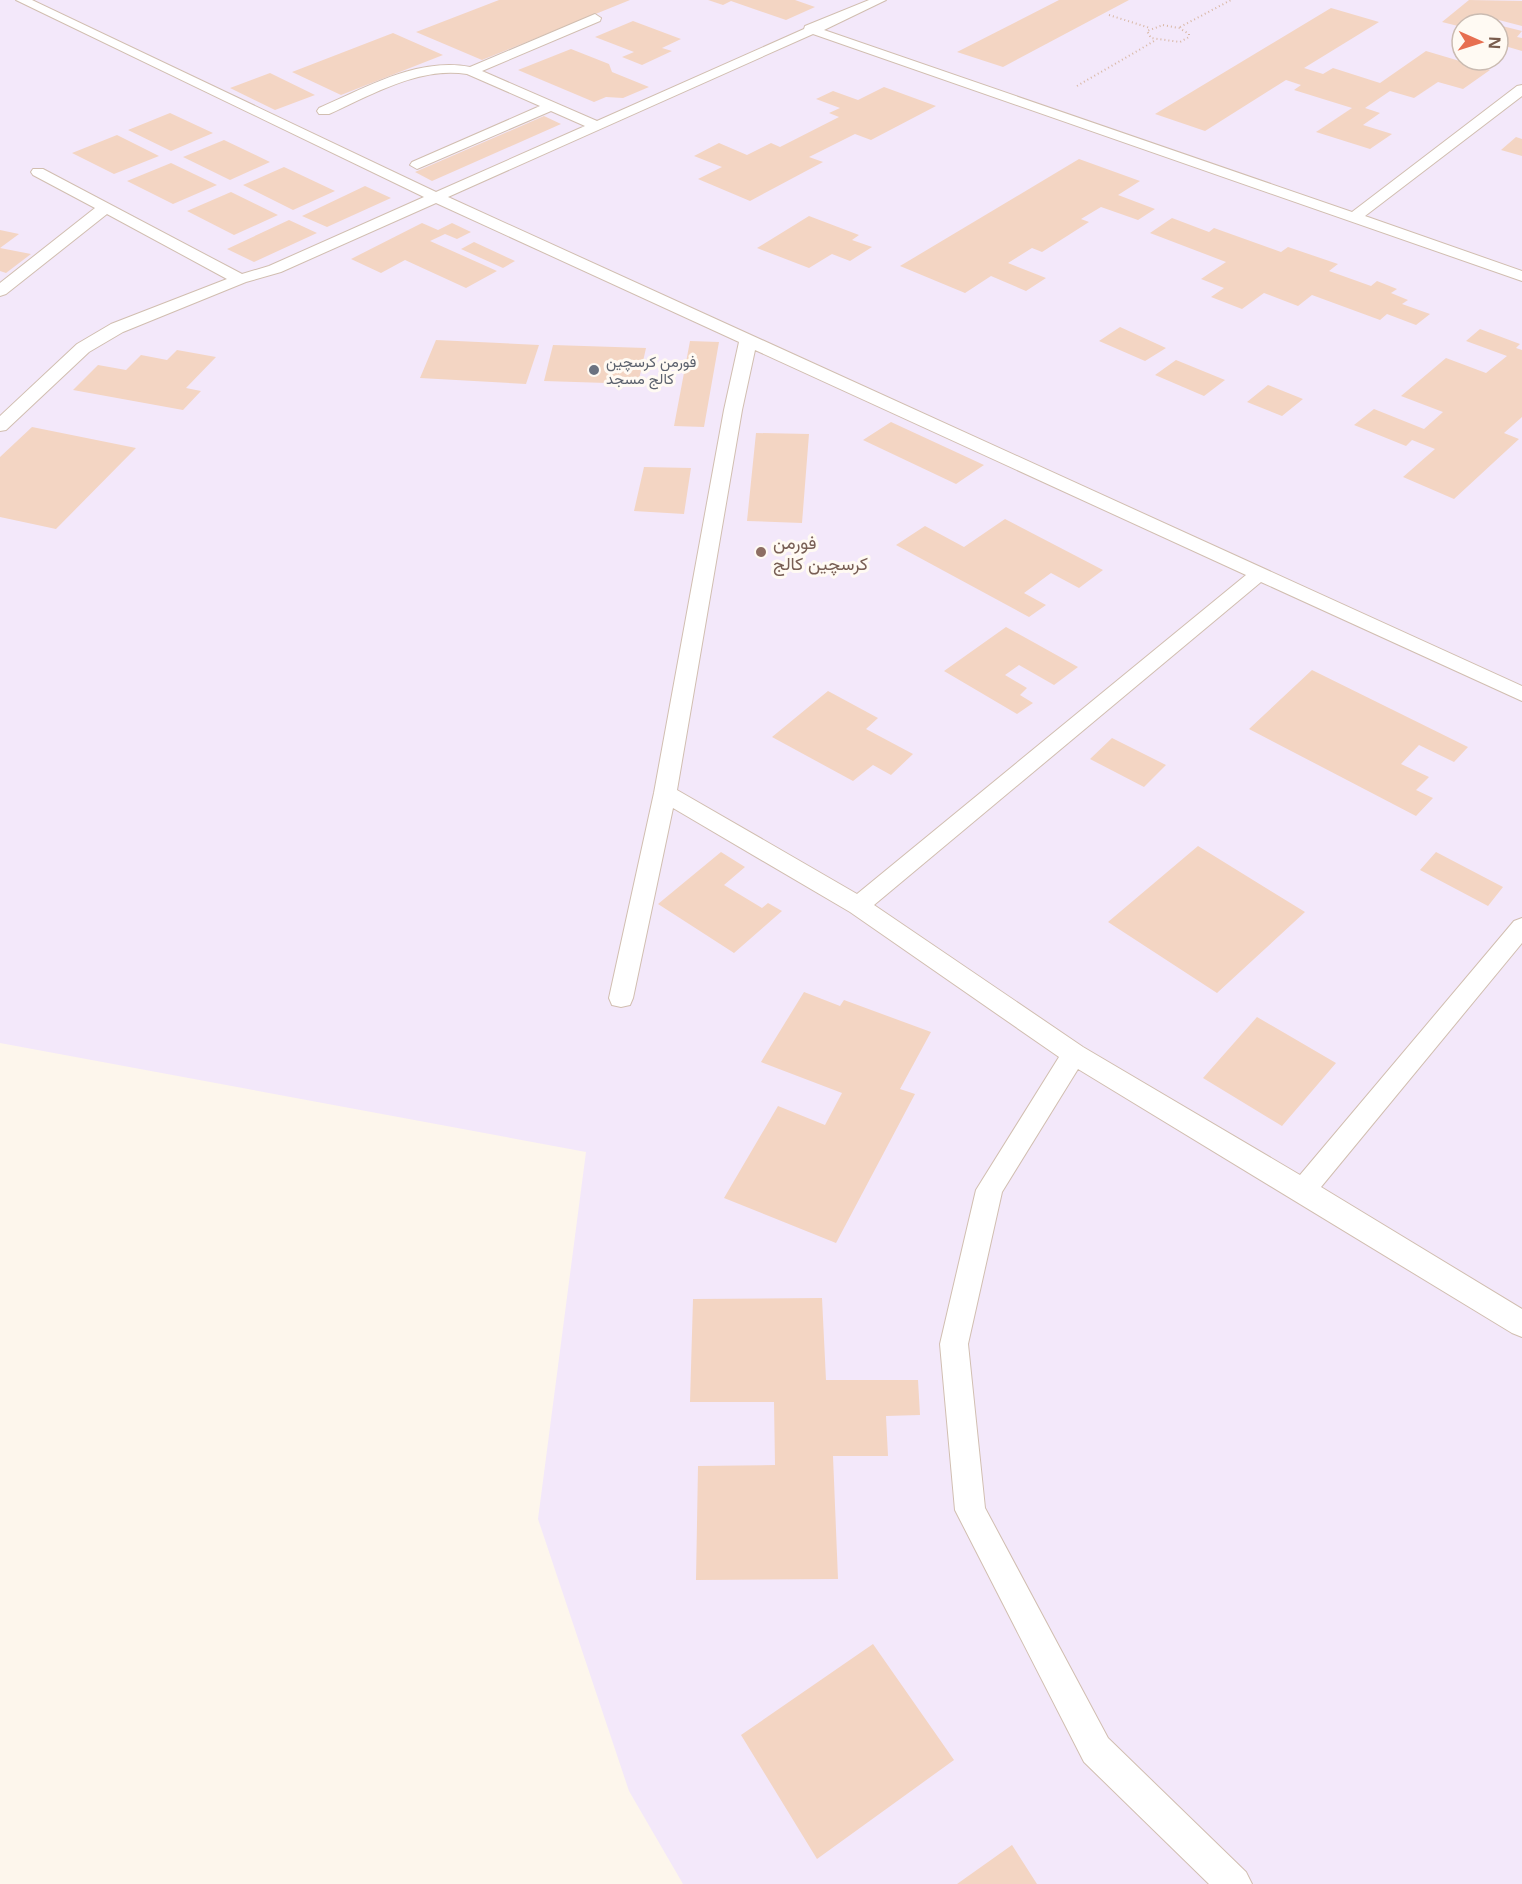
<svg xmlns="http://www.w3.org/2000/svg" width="1522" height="1884" font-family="'Open Sans',Vazirmatn,sans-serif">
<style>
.education{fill:#f3e8fa;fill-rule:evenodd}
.building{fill:#f3d5c3}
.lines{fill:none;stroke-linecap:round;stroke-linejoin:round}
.lane-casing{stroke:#d1beb0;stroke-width:2}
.path{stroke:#d9b8a5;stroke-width:2;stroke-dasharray:1 3;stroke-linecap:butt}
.lane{fill:#fff;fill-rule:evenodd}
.worship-dot{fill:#6b7280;stroke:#fffaf3;stroke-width:2}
.education-dot{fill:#8d6e63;stroke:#fffaf3;stroke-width:2}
.labels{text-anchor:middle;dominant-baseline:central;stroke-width:6;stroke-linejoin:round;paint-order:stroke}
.far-worship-label{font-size:15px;fill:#5b616d;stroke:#fffaf3;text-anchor:start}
.education-label{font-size:18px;fill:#785e54;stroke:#fffaf3;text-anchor:start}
</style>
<rect width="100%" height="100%" fill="#fdf6ec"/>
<path class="education" d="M0 0H1522V1884H683L629 1791 538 1519 586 1152 0 1043ZM1462 24H1498V60H1462Z"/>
<path class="building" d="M499 0H630L482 60 416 32Z
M708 0H795L815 7 786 20 731 1 723 5Z
M1059 0H1129L1003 67 957 52Z
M1469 0 1522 1V26L1491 18 1487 22 1491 24H1462V27L1442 22Z
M1331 8 1379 22 1304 68 1323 74 1333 68 1380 83 1426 51 1490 70 1463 89 1438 82 1414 98 1390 91 1365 108 1380 113 1363 125 1392 134 1370 149 1316 132 1352 108 1294 90 1301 85 1286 80 1205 131 1155 114Z
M633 21 681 39 662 48 672 51 642 65 622 57 634 52 595 37Z
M1498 25 1522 31 1517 37 1522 38V51L1498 44Z
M393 33 443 55 341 95 292 72Z
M571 49 609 64 612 72 649 87 623 98 606 97 594 102 518 70Z
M270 73 315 95 275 110 230 88Z
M884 87 936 106 871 140 855 134 809 157 823 162 750 201 698 179 722 167 694 156 719 143 747 155 771 143 780 147 839 117 829 113 840 108 816 99 833 91 858 100Z
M170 113 213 133 171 151 128 130Z
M544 116 561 124 432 181 415 172Z
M117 135 159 156 114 174 72 153Z
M1516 137 1522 139V156L1501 150Z
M224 140 270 162 230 180 183 157Z
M1079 159 1140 181 1118 195 1155 209 1138 220 1101 207 1081 219 1089 222 1042 252 1032 248 1008 263 1046 278 1026 291 991 276 965 293 900 266Z
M171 163 217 185 173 204 127 181Z
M284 167 335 191 293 210 243 185Z
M365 186 391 198 327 227 302 216Z
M231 192 278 215 234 235 187 211Z
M809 216 859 235 852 240 872 247 850 261 832 254 809 268 757 248Z
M1172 218 1209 232 1214 228 1281 252 1288 247 1338 264 1329 271 1371 286 1377 281 1397 289 1391 293 1408 300 1402 304 1430 314 1416 325 1387 314 1380 320 1312 295 1298 306 1264 293 1242 309 1211 297 1224 288 1201 279 1226 262 1150 233Z
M289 220 317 233 254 262 227 249Z
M422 223 438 230 452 223 471 232 457 239 445 234 430 241 497 271 466 288 405 260 381 273 351 259Z
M0 230 19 234 0 248 31 254 6 273 0 271Z
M474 242 515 261 503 268 461 249Z
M1120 327 1166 348 1145 361 1099 341Z
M1480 329 1520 344 1516 348 1522 350V417L1504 433 1519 439 1454 499 1403 477 1435 449 1412 440 1406 446 1354 425 1374 409 1424 429 1443 412 1401 396 1446 358 1486 373 1507 356 1466 341Z
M436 340 539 345 526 384 420 378Z
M690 341 719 342 704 427 674 426Z
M553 345 646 348 638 384 544 381Z
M177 350 216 357 186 388 201 391 183 410 73 390 98 365 126 370 141 355 167 360Z
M1176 360 1225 380 1204 396 1155 375Z
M1268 385 1303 399 1282 416 1247 402Z
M891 422 984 465 956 484 863 440Z
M32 427 136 448 56 529 0 517V457Z
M756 433 809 434 802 523 747 521Z
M644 467 691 468 684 514 634 511Z
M1005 519 1103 570 1079 588 1051 573 1024 593 1046 605 1029 617 896 545 925 526 964 547Z
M1006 627 1078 667 1054 685 1019 665 1005 675 1027 688 1020 695 1033 703 1017 714 944 671Z
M1312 670 1468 747 1454 762 1419 745 1401 764 1429 777 1416 790 1433 798 1416 816 1249 729Z
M828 691 878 718 866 729 913 754 891 775 873 765 853 781 772 737Z
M1112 738 1166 765 1144 787 1090 759Z
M1198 846 1305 912 1217 993 1108 922Z
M721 852 745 867 724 885 762 908 768 903 782 911 734 953 658 904Z
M1436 852 1503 887 1488 906 1420 870Z
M804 992 840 1006 844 1000 931 1032 900 1089 915 1094 836 1243 724 1198 778 1106 825 1125 842 1093 761 1062Z
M1257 1017 1336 1063 1282 1126 1203 1078Z
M822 1298 826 1380H918L920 1415 886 1416 888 1456H833L838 1579 696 1580 698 1466 775 1465 774 1402H690L693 1299Z
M873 1644 954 1760 817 1859 741 1735Z
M1012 1845 1037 1884H957Z"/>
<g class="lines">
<g class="lane-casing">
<path id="lane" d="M16 0H32L436 192 585 126 551 111 417 169 410 165 412 162 540 106 467 74C420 66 371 95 329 114H319L317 111 319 108C366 88 417 57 470 67L595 14 601 18 600 21 482 71 597 121 804 29 805 26 869 0H886L824 30 1352 212 1517 86 1522 85V96L1365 216 1522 271V281L813 34 448 197 1522 686V701L1261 582 874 905 1083 1047 1300 1175 1514 921 1522 918V943L1321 1187 1522 1309V1337L1512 1333 1078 1069 1002 1192 968 1344 985 1508 1108 1738 1246 1872 1252 1884H1209L1084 1762 955 1510 940 1344 976 1190 1059 1057 850 912 673 808 633 998 630 1005 621 1007 612 1005 609 998 654 793 724 410 739 342 436 203 281 272 246 282 123 332 89 352 6 430 0 431V416L77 344 111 324 227 279 107 214 6 294 0 296V283L95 208 33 175 31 172 33 169H43L242 274 269 266 424 197ZM755 350 1246 575 857 894 677 790 742 410Z"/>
</g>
<path class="path" d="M1109 15 1150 28
M1163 25 1179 28 1189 34V37L1180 42 1151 38 1147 31Z
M1180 27 1231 0
M1077 86 1156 40"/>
<use href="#lane" class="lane"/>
</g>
<circle class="worship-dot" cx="594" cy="370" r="6"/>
<circle class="education-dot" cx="761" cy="552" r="6"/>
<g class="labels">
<g class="far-worship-label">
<text x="606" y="361">فورمن کرسچین<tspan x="606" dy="17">کالج مسجد</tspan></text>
</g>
<g class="education-label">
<text x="773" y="542">فورمن<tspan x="773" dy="21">کرسچین کالج</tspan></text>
</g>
</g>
<g transform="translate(1480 42) rotate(93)"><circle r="28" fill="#fffaf3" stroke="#cabbb1" stroke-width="1.5"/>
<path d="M0-4.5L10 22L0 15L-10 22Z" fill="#e76f51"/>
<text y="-9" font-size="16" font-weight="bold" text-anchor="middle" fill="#7a5c4d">N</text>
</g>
</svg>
